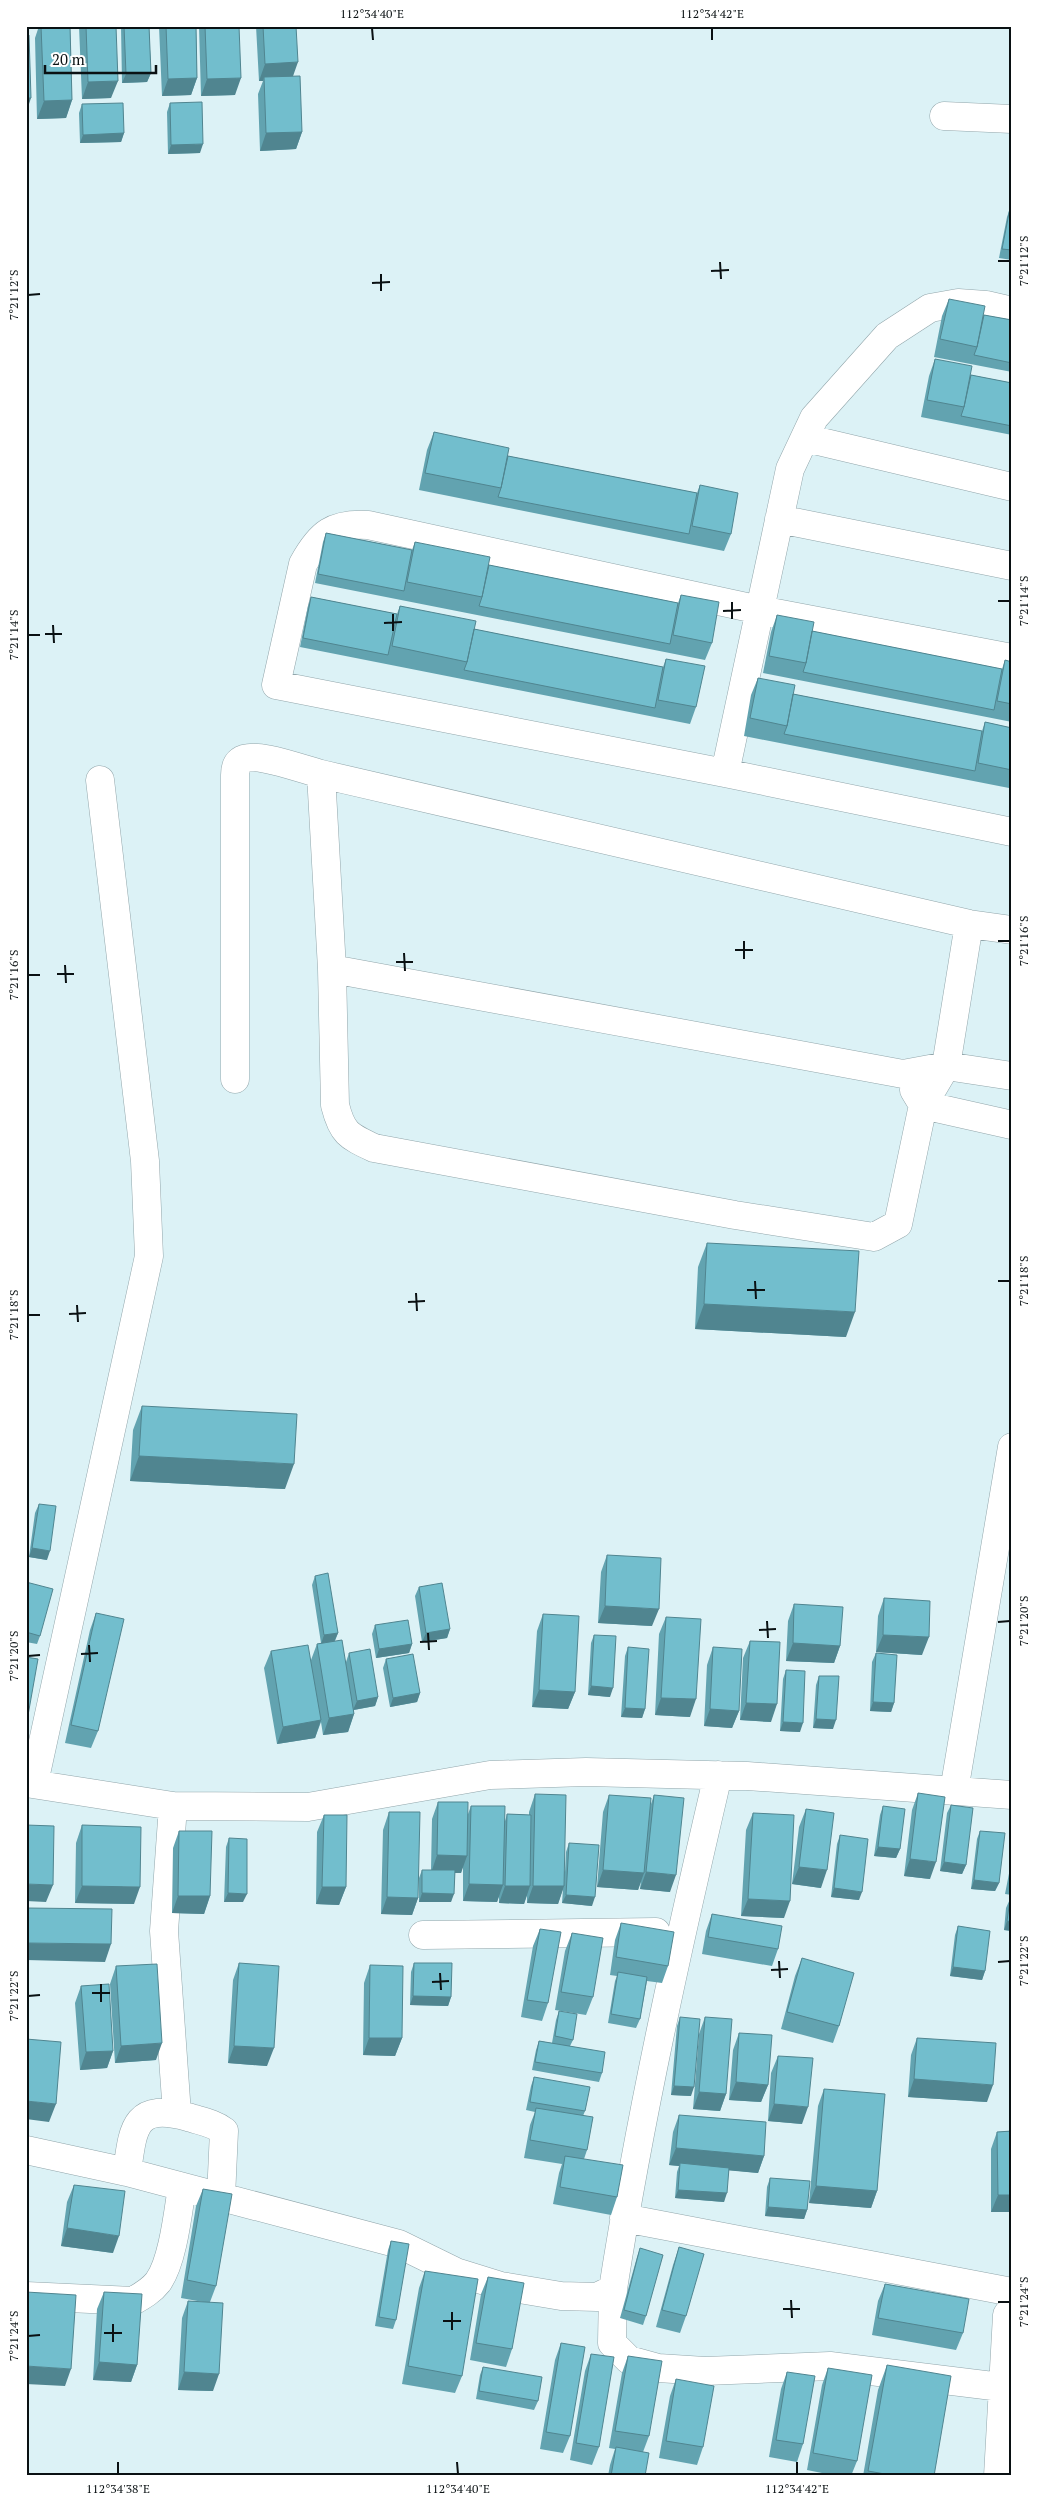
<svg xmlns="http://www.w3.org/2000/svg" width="1038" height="2502" font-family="'PT Serif',serif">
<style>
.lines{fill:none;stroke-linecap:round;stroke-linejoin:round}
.street-casing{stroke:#92a6ab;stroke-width:29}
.street{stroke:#fff;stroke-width:28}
.wall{fill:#62a3b0}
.shaded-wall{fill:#508590}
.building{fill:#72becd;stroke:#508590}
.ticks{fill:none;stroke:#0a1113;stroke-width:2}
.neatline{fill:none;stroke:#0a1113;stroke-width:2}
.ticks-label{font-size:12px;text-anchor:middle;fill:#0a1113}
</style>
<rect width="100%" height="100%" fill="#dcf2f6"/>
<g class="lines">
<g class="street-casing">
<path id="street" d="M944 116 1012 119
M805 438 1012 487
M779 519 1012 566
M1012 658 760 610 368 525C333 523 320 533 303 564L276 685 725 773 1012 832
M725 773 790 469 814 418 887 336 930 308 958 303 986 305 1012 311
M321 774 332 969 335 1105C342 1133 348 1136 374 1148L735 1215 874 1237 898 1224 923 1105 946 1066 969 924
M332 969 903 1074 946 1066 1012 1076
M235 1079V775C235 771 236 764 240 761 254 750 304 770 321 774L969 924 1012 930
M914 1090 923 1105 1012 1125
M26 1783 173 1806 308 1807 490 1775 586 1772 747 1776 1012 1795
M34 1783 149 1256 145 1161 100 780
M954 1791 1012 1447
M173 1806 164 1931 177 2114
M423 1935 656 1932
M26 2150 127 2172 399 2244 456 2272 501 2286 561 2296 597 2297 613 2289C640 2116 678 1946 718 1775
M127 2172C133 2128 134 2102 188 2117 200 2121 214 2123 224 2131L221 2197
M624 2218 1012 2292
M613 2289 612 2343 629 2360 658 2368 705 2371 830 2366 1001 2387
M26 2296 133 2301C142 2296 151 2291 158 2282 173 2261 178 2212 182 2187
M998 2476 1007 2315 1012 2308"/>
</g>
<use href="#street" class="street"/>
</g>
<path class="wall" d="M39 26H70L72 100 66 118 37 119 35 38Z
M79 26H116L111 98 82 99Z
M121 26H149L151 73 147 82 122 83Z
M159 26H196L197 78 191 95 162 96Z
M199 26H239L235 95 201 96Z
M256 26H296L293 76 302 132 296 149 260 151 258 94 263 81H259Z
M170 103 200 153 168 154 167 112Z
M82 104 124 133 121 142 80 143 79 113Z
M1010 208H1012V260L999 258 1007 217Z
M949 299 984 315 1012 320V372L934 357 942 316Z
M935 359 971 375 1012 383V435L921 417 929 376Z
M434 432 508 456 697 493 700 485 731 534 724 551 419 490 427 450Z
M326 533 412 550 415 542 489 565 678 603 681 595 712 643 705 660 315 583 323 542Z
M311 597 397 614 400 606 474 629 663 667 666 659 696 707 690 724 300 647 308 606Z
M777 615 812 631 1002 669 1005 660 1012 662V722L763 673 771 632Z
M758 678 793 694 982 731 985 722 1012 728V782L1009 788 744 736 751 695Z
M707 1243 846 1337 695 1329 698 1267Z
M142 1406 285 1489 130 1481 133 1430Z
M39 1504 47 1560 29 1557 35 1513Z
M607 1555 652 1626 598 1623 601 1572Z
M315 1576 338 1633 335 1641 346 1662 349 1653 378 1697 375 1706 354 1710V1714L348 1732 323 1735 321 1722 315 1738 277 1744 264 1668 271 1651 311 1660 317 1644 321 1643 312 1585Z
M26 1582 40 1636 37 1644 26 1642Z
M419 1587 450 1629 447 1638 422 1642 415 1596Z
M884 1598 922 1655 876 1652 878 1616Z
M794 1604 840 1646 834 1663 786 1661 788 1621Z
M96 1613 98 1731 91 1748 65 1743 90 1630Z
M543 1614 575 1692 568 1709 532 1707 537 1631Z
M666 1617 690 1717 655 1715 659 1634Z
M375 1625 412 1644 409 1653 376 1658 372 1634Z
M594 1635 610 1697 588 1695 591 1643Z
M750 1641 771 1722 740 1720 743 1658Z
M628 1647 645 1709 642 1718 621 1717 625 1656Z
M713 1647 739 1711 732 1728 704 1726 707 1665Z
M876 1653 894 1703 891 1712 870 1711 872 1662Z
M386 1659 420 1693 417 1702 390 1707 383 1668Z
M786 1670 800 1732 780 1731 783 1679Z
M819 1676 833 1729 813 1728 816 1685Z
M918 1793 930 1879 904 1876 912 1810Z
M535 1794 565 1872 566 1852 569 1843 592 1906 562 1903 563 1889 558 1904 527 1903V1895L524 1904 499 1903V1896L497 1902 463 1901V1865L461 1873H455L451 1902H419V1878L422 1870H431L432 1819 438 1802 468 1814 471 1806 505 1821 507 1814 529 1815V1812Z
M609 1795 650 1807 654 1795 670 1892 640 1889 641 1881 638 1890 597 1887 603 1812Z
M951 1805 966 1865 962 1874 940 1871 947 1813Z
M883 1806 900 1849 896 1858 874 1856 880 1815Z
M806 1809 821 1888 792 1884 799 1827Z
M389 1812 418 1898 412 1915 381 1914 383 1830Z
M753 1813 784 1918 741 1916 746 1830Z
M324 1815 346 1887 339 1905 316 1904 317 1832Z
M82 1825 134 1904 75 1903 76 1843Z
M179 1831 210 1896 204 1914 172 1913 173 1848Z
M980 1831 999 1883 995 1891 971 1889 977 1839Z
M840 1835 859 1900 831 1897 837 1844Z
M229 1838 243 1902H224L226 1847Z
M1012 1858V1895L1005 1894Z
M1010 1899H1012V1931L1004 1930 1006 1908Z
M712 1914 778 1949 772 1966 702 1954 706 1931Z
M621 1923 668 1966 662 1983 647 1981 640 2019 636 2028 608 2023 615 1981 617 1976 610 1975 615 1940Z
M958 1926 985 1971 982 1980 950 1976 955 1935Z
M540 1929 548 2003 542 2021 521 2017 533 1946Z
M572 1933 593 1997 586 2015 555 2010 565 1951Z
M802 1958 839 2026 833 2043 781 2029 795 1976Z
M239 1963 267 2066 228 2063 233 1980Z
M414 1963 451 1997 448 2006 410 2005 411 1972Z
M370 1965 402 2038 395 2056 363 2055 364 1983Z
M116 1966 156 2060 115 2063 110 1984Z
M81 1986 113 2051 107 2068 80 2070 75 2003Z
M559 2011 573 2040 570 2046 602 2073 599 2082 532 2070 536 2050 539 2041 552 2043 556 2020Z
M680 2017 691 2096 671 2095 677 2026Z
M705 2017 726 2094 720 2111 693 2109 699 2034Z
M739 2033 768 2085 761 2102 729 2100 733 2050Z
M917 2038 987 2102 908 2097 911 2055Z
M778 2056 802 2124 768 2121 771 2073Z
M534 2077 585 2111 583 2116 587 2150 584 2159 617 2197 611 2215 553 2204 559 2173 562 2164 524 2158 530 2125 535 2112 526 2110 531 2086Z
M824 2089 877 2191 871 2208 809 2203 818 2106Z
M679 2115 764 2156 758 2173 729 2170 724 2202 675 2198 677 2172 679 2166 669 2165 673 2132Z
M1012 2131V2212H991V2149L997 2132Z
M770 2178 807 2210 804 2219 765 2216 767 2187Z
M74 2185 113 2253 61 2246 67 2202Z
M203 2189 216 2286 210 2302 213 2391 178 2390 182 2318 188 2301 203 2302 181 2298 196 2206Z
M391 2241 396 2320 393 2329 375 2326 388 2250Z
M679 2247 686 2316 680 2333 656 2327 673 2265Z
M640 2248 646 2316 643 2325 620 2318 637 2257Z
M425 2271 462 2376 455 2393 402 2384 419 2288Z
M488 2277 512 2349 506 2367 470 2360 481 2294Z
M885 2284 963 2333 956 2350 872 2335 878 2301Z
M104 2292 137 2365 131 2382 93 2380 97 2309Z
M561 2343 570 2436 563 2453 540 2449 555 2360Z
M591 2354 599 2447 592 2465 570 2460 585 2371Z
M628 2356 649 2436 643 2452 645 2476H608L610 2465 615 2449 609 2448 622 2373Z
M887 2365 934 2476H863L878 2390Z
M483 2367 538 2401 534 2410 476 2399 480 2375Z
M828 2368 857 2461 851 2476H837L807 2470 822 2385Z
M787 2372 803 2444 797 2462 769 2457 781 2389Z
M676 2379 703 2447 697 2465 659 2458 670 2396Z"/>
<path class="shaded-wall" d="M298 62 292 79 264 77 263 81H259L265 64Z
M151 73 147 82 122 83 126 74Z
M197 78 191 95 162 96 168 79Z
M241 78 235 95 201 96 207 79Z
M118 81 111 98 82 99 88 82Z
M26 98H31L28 107H26Z
M72 100 66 118 37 119 44 101Z
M302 132 296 149 260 151 266 133Z
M124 133 121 142 80 143 83 135Z
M203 144 200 153 168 154 171 145Z
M704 1304 855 1312 846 1337 695 1329Z
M139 1456 294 1464 285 1489 130 1481Z
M32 1548 50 1551 47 1560 29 1557Z
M605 1606 659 1609 652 1626 598 1623Z
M450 1629 447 1638 422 1642 426 1633Z
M338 1633 334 1642 321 1644 324 1635Z
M883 1635 929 1637 922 1655 876 1652Z
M793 1643 840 1646 834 1663 786 1661Z
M412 1644 409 1653 376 1658 379 1649Z
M591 1686 613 1688 610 1697 588 1695Z
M539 1690 575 1692 568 1709 532 1707Z
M420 1693 417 1702 390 1707 393 1698Z
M378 1697 375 1706 353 1710 357 1701Z
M661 1698 696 1699 690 1717 655 1715Z
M873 1702 894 1703 891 1712 870 1711Z
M746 1703 777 1704 771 1722 740 1720Z
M625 1708 645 1709 642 1718 621 1717Z
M710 1709 739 1711 732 1728 704 1726Z
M354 1714 348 1732 323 1735 329 1718Z
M816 1719 836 1720 833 1729 813 1728Z
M321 1720 315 1738 277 1744 283 1727Z
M783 1722 803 1723 800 1732 780 1731Z
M878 1847 900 1849 896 1858 874 1856Z
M437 1855 467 1856 461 1873H431Z
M910 1859 936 1862 930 1879 904 1876Z
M944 1862 966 1865 962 1874 940 1871Z
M799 1867 827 1870 821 1888 792 1884Z
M603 1870 644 1873 638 1890 597 1887Z
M646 1872 676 1875 670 1892 640 1889Z
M974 1880 999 1883 995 1891 971 1889Z
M26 1884 53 1885 46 1902 26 1901Z
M469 1884 503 1885 497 1902 463 1901Z
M82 1886 140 1887 134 1904 75 1903Z
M505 1886H530L524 1904 499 1903Z
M533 1886H564L558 1904 527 1903Z
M322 1887H346L339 1905 316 1904Z
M834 1888 862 1892 859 1900 831 1897Z
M228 1893 247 1894 243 1902H224Z
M422 1893 454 1894 451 1902H419Z
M566 1895 595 1897 592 1906 562 1903Z
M178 1896H210L204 1914 172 1913Z
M387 1897 418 1898 412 1915 381 1914Z
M748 1899 790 1901 784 1918 741 1916Z
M1007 1921 1012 1922V1931L1004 1930Z
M26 1943 111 1944 105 1962 26 1960Z
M953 1967 985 1971 982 1980 950 1976Z
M413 1996 451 1997 448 2006 410 2005Z
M369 2038H402L395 2056 363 2055Z
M162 2043 156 2060 115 2063 121 2046Z
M234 2046 274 2048 267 2066 228 2063Z
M113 2051 107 2068 80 2070 86 2052Z
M914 2079 993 2085 987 2102 908 2097Z
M736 2082 768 2085 761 2102 729 2100Z
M674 2086 694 2087 691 2096 671 2095Z
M699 2092 726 2094 720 2111 693 2109Z
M26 2101 56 2104 49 2122 26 2119Z
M774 2104 808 2107 802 2124 768 2121Z
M676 2148 764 2156 758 2173 680 2166V2163L679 2166 669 2165Z
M816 2186 877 2191 871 2208 809 2203Z
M678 2190 727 2193 724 2202 675 2198Z
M998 2195H1012V2212H991Z
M768 2207 807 2210 804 2219 765 2216Z
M67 2228 119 2236 113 2253 61 2246Z
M99 2362 137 2365 131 2382 93 2380Z
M26 2366 71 2369 65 2386 26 2384Z
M184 2372 219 2374 213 2391 178 2390Z"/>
<path class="building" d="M41 26H70L72 100 44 101Z
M86 26H116L118 81 88 82Z
M124 26H149L151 73 126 74Z
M166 26H196L197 78 168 79Z
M205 26H239L241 78 207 79Z
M263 26H296L298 62 265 64Z
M29 35 31 98H26V36Z
M300 76 302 132 266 133 264 77Z
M202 102 203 144 171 145 170 103Z
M123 103 124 133 83 135 82 104Z
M1010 208H1012V250L1002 249Z
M949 299 985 306 977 347 940 339Z
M984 315 1012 320V363L974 355 977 347Z
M935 359 972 366 964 407 927 400Z
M971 375 1012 383V426L961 416 964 407Z
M434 432 509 448 501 488 425 473Z
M508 456 697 493 689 534 498 497 501 488Z
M700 485 738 493 731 534 692 526Z
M326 533 412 550 404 591 318 574Z
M415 542 490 557 482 597 407 582Z
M489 565 678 603 670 644 479 606 482 597Z
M681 595 719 602 712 643 673 635Z
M311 597 397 614 388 655 303 638Z
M400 606 476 621 467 662 392 646Z
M777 615 814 622 806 663 769 656Z
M474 629 663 667 655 708 464 670 467 662Z
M812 631 1002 669 994 710 803 672 806 663Z
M666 659 705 666 696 707 658 700Z
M1005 660 1012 662V704L997 701Z
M758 678 795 685 787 726 750 718Z
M793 694 982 731 975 771 784 734 787 726Z
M985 722 1012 728V770L978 763Z
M707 1243 859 1251 855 1312 704 1304Z
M142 1406 297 1414 294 1464 139 1456Z
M39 1504 56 1506 50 1551 32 1548Z
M607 1555 661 1558 659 1609 605 1606Z
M328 1573 338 1633 324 1635 315 1576Z
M26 1582 53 1589 40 1636 26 1632Z
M442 1583 450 1629 426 1633 419 1587Z
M884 1598 930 1601 929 1637 883 1635Z
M794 1604 843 1607 840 1646 793 1643Z
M96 1613 124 1619 98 1731 71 1725Z
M543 1614 579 1616 575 1692 539 1690Z
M666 1617 701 1619 696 1699 661 1698Z
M408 1620 412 1644 379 1649 375 1625Z
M594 1635 616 1636 613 1688 591 1686Z
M342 1640 354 1714 329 1718 317 1644Z
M750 1641 780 1642 777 1704 746 1703Z
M308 1645 321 1720 283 1727 271 1651Z
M628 1647 649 1649 645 1709 625 1708Z
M713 1647 742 1649 739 1711 710 1709Z
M370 1649 378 1697 357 1701 349 1653Z
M876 1653 897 1655 894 1703 873 1702Z
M413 1654 420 1693 393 1698 386 1659Z
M26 1657 38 1659 27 1721H26Z
M786 1670 805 1671 803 1723 783 1722Z
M819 1676H839L836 1720 816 1719Z
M918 1793 945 1797 936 1862 910 1859Z
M535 1794 566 1795 564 1886H533Z
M609 1795 651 1798 644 1873 603 1870Z
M654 1795 684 1798 676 1875 646 1872Z
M438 1802H468L467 1856 437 1855Z
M951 1805 973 1808 966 1865 944 1862Z
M471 1806H505L503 1885 469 1884Z
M883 1806 905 1809 900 1849 878 1847Z
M806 1809 834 1813 827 1870 799 1867Z
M389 1812H420L418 1898 387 1897Z
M753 1813 794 1815 790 1901 748 1899Z
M507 1814 531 1815 530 1886H505Z
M324 1815H347L346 1887H322Z
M26 1825 54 1826 53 1885 26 1884Z
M82 1825 141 1827 140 1887 82 1886Z
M179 1831H212L210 1896H178Z
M980 1831 1005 1833 999 1883 974 1880Z
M840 1835 868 1839 862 1892 834 1888Z
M229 1838 247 1839V1894L228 1893Z
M569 1843 599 1845 595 1897 566 1895Z
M422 1870H455L454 1894 422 1893Z
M1010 1899H1012V1922L1007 1921Z
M26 1908 112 1909 111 1944 26 1943Z
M712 1914 782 1926 778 1949 708 1937Z
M621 1923 674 1932 668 1966 616 1957Z
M958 1926 990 1931 985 1971 953 1967Z
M540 1929 561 1932 548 2003 527 2000Z
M572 1933 603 1938 593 1997 561 1992Z
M802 1958 854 1973 839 2026 787 2012Z
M239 1963 279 1966 274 2048 234 2046Z
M414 1963H452L451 1997 413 1996Z
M157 1964 162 2043 121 2046 116 1966Z
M370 1965 403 1966 402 2038H369Z
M618 1972 647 1977 640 2019 611 2014Z
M109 1984 113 2051 86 2052 81 1986Z
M559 2011 577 2014 573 2040 555 2036Z
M680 2017 700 2019 694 2087 674 2086Z
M705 2017 732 2019 726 2094 699 2092Z
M739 2033 772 2035 768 2085 736 2082Z
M917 2038 996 2043 993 2085 914 2079Z
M26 2039 61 2042 56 2104 26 2101Z
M539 2041 605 2052 602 2073 535 2062Z
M778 2056 813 2058 808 2107 774 2104Z
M534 2077 590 2087 585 2111 530 2102Z
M824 2089 885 2094 877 2191 816 2186Z
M536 2108 593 2117 587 2150 530 2140Z
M679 2115 766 2122 764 2156 676 2148Z
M1012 2131V2195H998L997 2132Z
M565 2156 623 2165 617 2197 560 2187Z
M680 2163 729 2168 727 2193 678 2190Z
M770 2178 810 2181 807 2210 768 2207Z
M74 2185 125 2191 119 2236 67 2228Z
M203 2189 232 2194 216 2286 187 2280Z
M391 2241 409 2244 396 2320 379 2317Z
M679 2247 704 2254 686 2316 662 2310Z
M640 2248 663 2255 646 2316 624 2310Z
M425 2271 478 2279 462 2376 408 2366Z
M488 2277 524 2283 512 2349 476 2343Z
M885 2284 969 2299 963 2333 878 2318Z
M26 2292 76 2295 71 2369 26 2366Z
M104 2292 142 2294 137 2365 99 2362Z
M188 2301 223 2303 219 2374 184 2372Z
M561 2343 585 2347 570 2436 546 2432Z
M591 2354 614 2357 599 2447 576 2443Z
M628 2356 662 2361 649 2436 615 2431Z
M887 2365 951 2376 934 2476H896L868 2471Z
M483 2367 542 2377 538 2401 479 2391Z
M828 2368 872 2375 857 2461 813 2453Z
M787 2372 815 2376 803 2444 776 2440Z
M676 2379 714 2386 703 2447 666 2441Z
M616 2447 649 2453 645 2476H611Z"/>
<path class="ticks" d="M372 28 373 40M712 28V40M998 261H1010M720 262 721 279M711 271 729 270M381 274V291M372 283 390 282M28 295 40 294M998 601H1010M732 602V619M723 611 741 610M393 614V631M384 623 402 622M53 625 54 643M45 634H62M28 635H40M744 941V959M998 941H1010M735 950H753M404 953 405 971M396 962H413M65 965 66 983M57 974H74M28 975H40M755 1281 756 1299M998 1281H1010M747 1290H765M416 1293 417 1311M408 1302 425 1301M77 1305 78 1322M69 1314 86 1313M28 1315H40M767 1621 768 1638M998 1622 1010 1621M759 1630 776 1629M428 1633 429 1650M420 1642 437 1641M89 1645 90 1662M81 1654 98 1653M28 1656 40 1655M779 1961 780 1978M998 1962 1010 1961M771 1970 788 1969M440 1973 441 1990M432 1982 449 1981M101 1984V2002M92 1993H110M28 1996 40 1995M791 2300 792 2318M998 2302H1010M783 2309H800M452 2312V2330M443 2321H461M113 2324V2342M104 2333H122M28 2336 40 2335M118 2462V2474M457 2462 458 2474M797 2462V2474"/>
<rect width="1038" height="2502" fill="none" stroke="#ffffff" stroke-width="55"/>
<path d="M45 65v8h111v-8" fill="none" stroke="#0a1113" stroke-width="2.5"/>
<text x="52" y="65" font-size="15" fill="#0a1113" stroke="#ffffff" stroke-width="4" paint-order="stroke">20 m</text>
<rect x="28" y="28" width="982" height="2446" class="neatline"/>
<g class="ticks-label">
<text x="372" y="18">112°34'40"E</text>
<text x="712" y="18">112°34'42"E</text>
<text transform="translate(1024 261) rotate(-90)" y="4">7°21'12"S</text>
<text transform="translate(14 295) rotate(-90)" y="4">7°21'12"S</text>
<text transform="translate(1024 601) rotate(-90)" y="4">7°21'14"S</text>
<text transform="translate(14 635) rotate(-90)" y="4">7°21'14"S</text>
<text transform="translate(1024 941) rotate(-90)" y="4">7°21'16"S</text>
<text transform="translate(14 975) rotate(-90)" y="4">7°21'16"S</text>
<text transform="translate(1024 1281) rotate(-90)" y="4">7°21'18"S</text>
<text transform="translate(14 1315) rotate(-90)" y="4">7°21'18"S</text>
<text transform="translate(1024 1621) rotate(-90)" y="4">7°21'20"S</text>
<text transform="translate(14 1656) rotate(-90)" y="4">7°21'20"S</text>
<text transform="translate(1024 1961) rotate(-90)" y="4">7°21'22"S</text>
<text transform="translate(14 1996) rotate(-90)" y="4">7°21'22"S</text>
<text transform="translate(1024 2302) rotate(-90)" y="4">7°21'24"S</text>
<text transform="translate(14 2336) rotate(-90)" y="4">7°21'24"S</text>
<text x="118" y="2493">112°34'38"E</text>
<text x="458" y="2493">112°34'40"E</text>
<text x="797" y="2493">112°34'42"E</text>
</g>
</svg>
